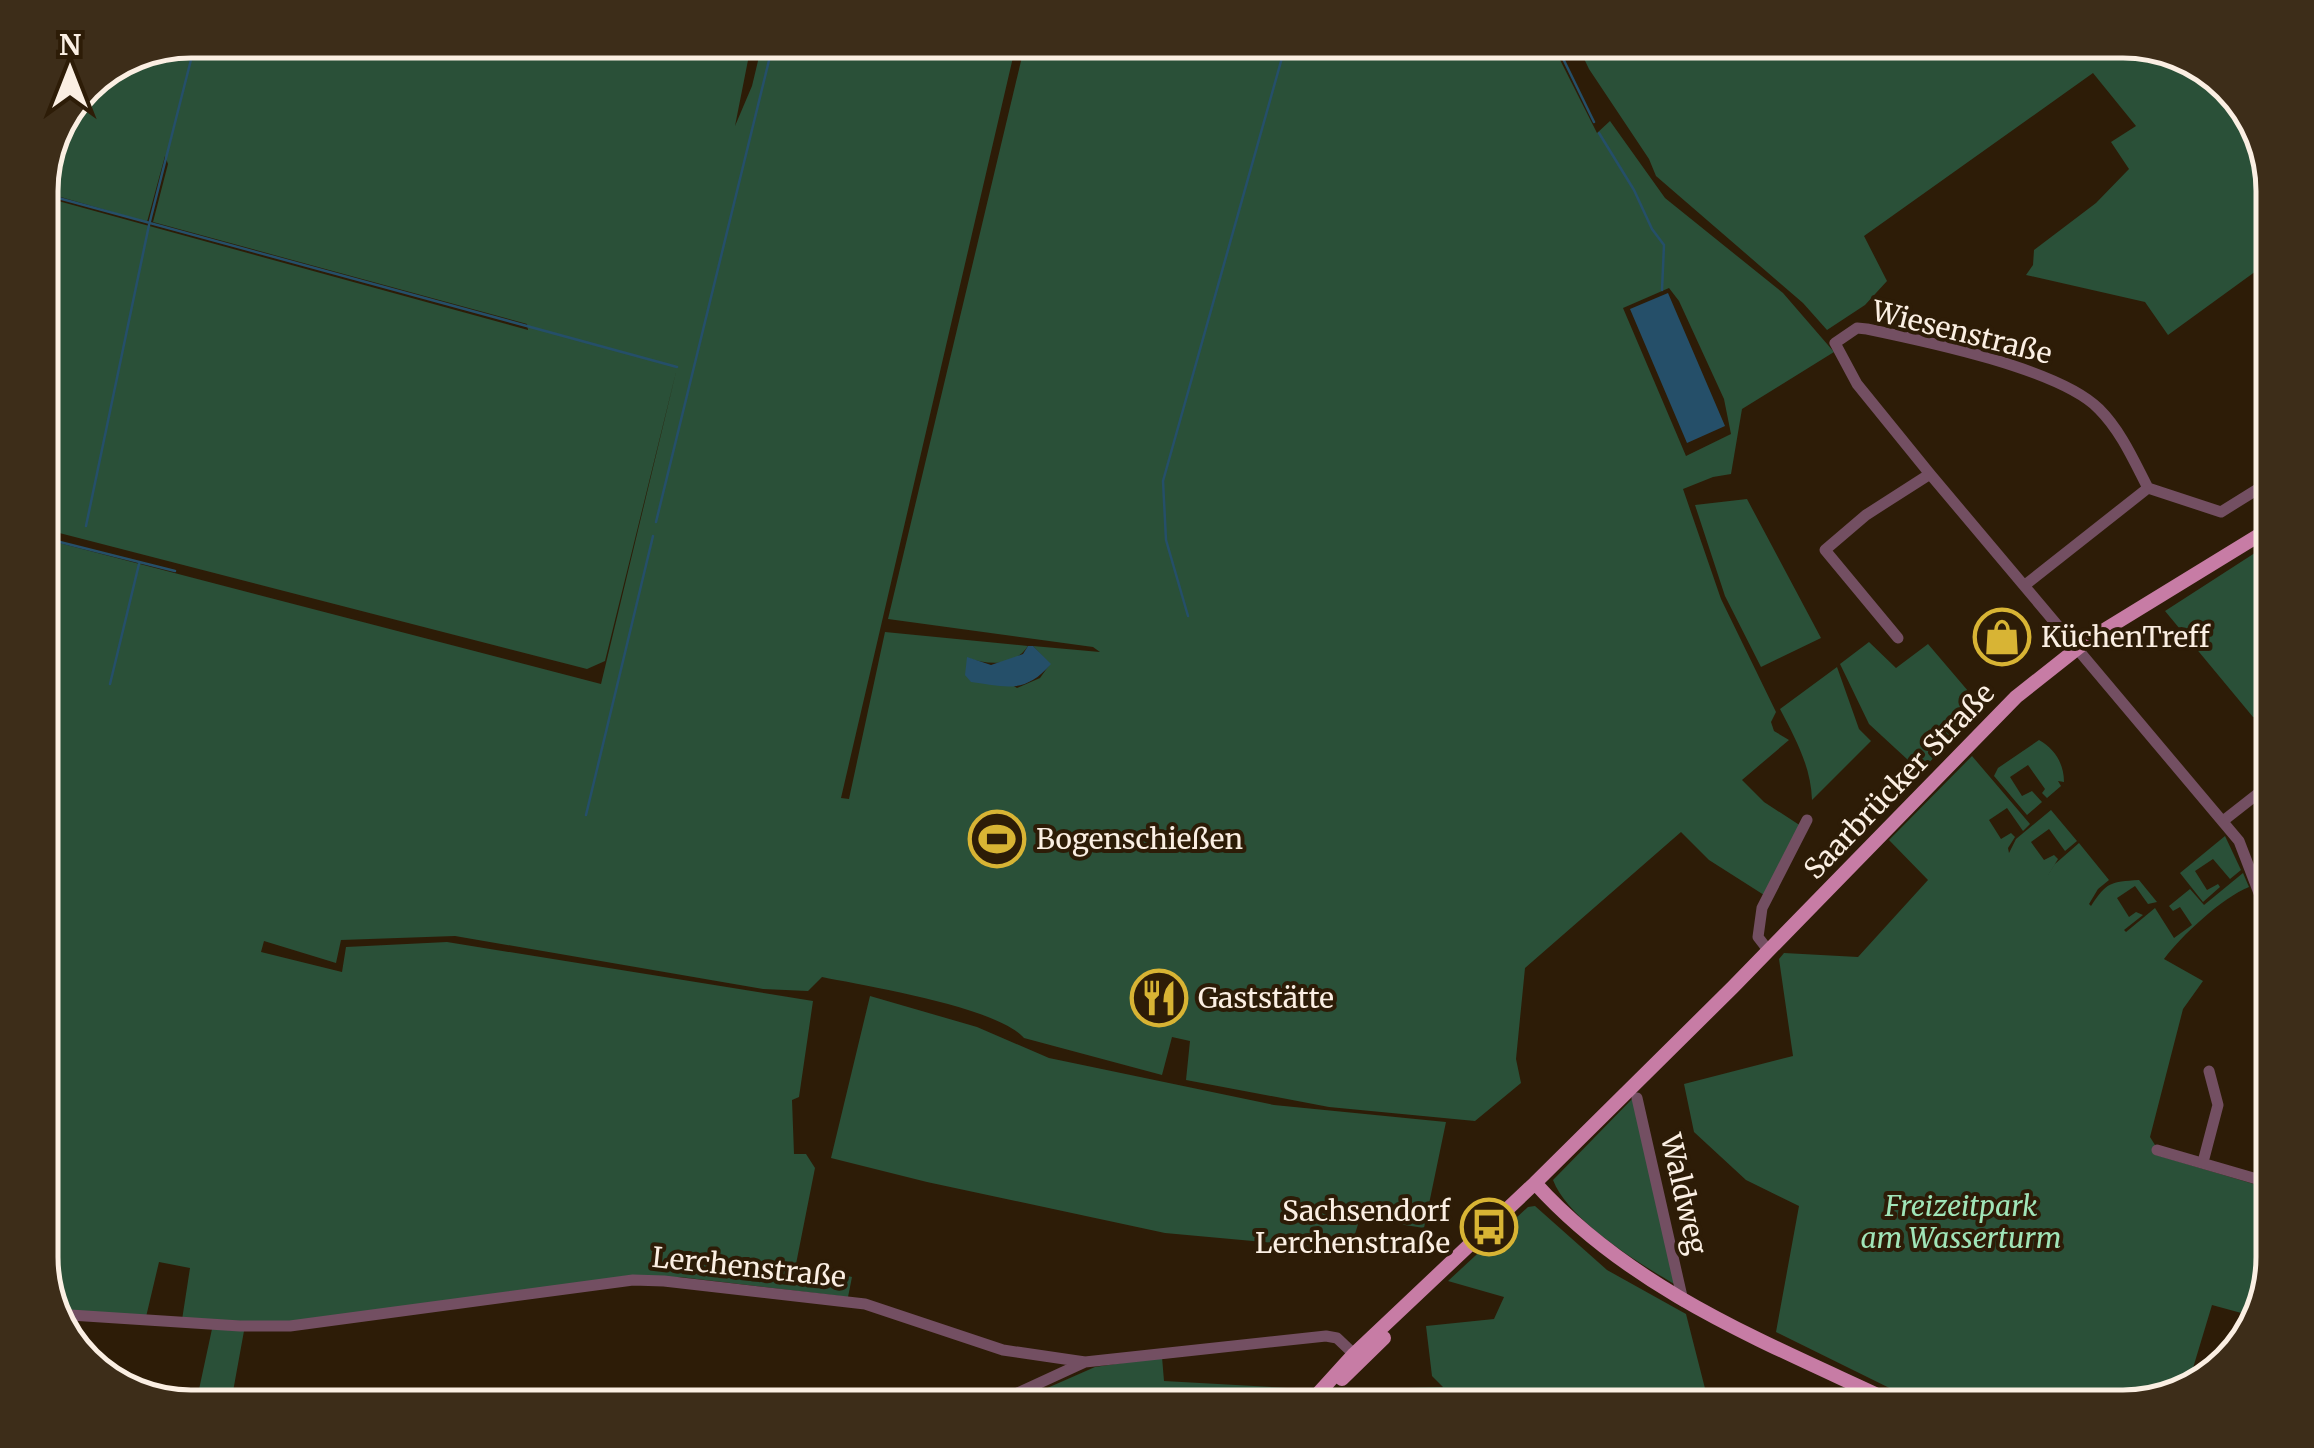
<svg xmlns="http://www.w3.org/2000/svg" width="2314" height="1448" font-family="Merriweather,serif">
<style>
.green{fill:#2a5038;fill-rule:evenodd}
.water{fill:#254f69}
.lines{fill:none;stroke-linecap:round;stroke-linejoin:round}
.stream{stroke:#254f69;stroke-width:2.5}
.minor{stroke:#734f62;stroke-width:11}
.major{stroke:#c77ca5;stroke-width:14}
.labels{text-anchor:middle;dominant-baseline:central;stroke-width:8;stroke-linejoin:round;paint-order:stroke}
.street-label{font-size:28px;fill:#fbefe3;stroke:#2d1c07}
.poi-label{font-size:28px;fill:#fbefe3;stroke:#2d1c07;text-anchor:start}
.park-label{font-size:28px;font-style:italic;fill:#a0e5b8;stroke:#2d1c07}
.rim{fill:none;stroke:#fbefe3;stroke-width:5}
</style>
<rect width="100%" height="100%" fill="#2d1c07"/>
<path class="green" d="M191 40H752L735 126 752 86 763 40H1017L841 798 849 799 885 632 1028 646C1014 667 989 665 968 658L1017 688 1040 678 1050 664 1033 646 1100 652 1093 647 888 619 1026 40H1550L1597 133 1610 121 1665 198 1783 293 1834 352 1742 409 1731 474 1713 477 1683 489 1721 599 1776 712 1771 722 1774 731 1789 740 1742 780 1764 802 1801 826 1764 895 1709 860 1681 832 1525 968 1516 1059 1521 1083 1475 1121 1329 1107 1186 1080 1190 1041 1172 1037 1162 1075 1024 1038C997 1007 866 986 822 977L808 991 763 989 455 936 341 940 336 963 264 941 261 952 342 972 346 947 447 942 813 1001 799 1097 792 1100 794 1154H806L815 1168 796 1264 852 1277 848 1297 680 1277H634L292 1322 182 1320 190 1268 159 1262 146 1317 54 1311 40 1266V538L601 684 677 368 605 661 587 669 40 528V196L528 330 527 324 153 222 168 164 165 156 147 222 40 191V181L85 84ZM1669 288 1679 301 1724 399 1731 434 1686 456 1623 308Z
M1575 40H2123L2206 65 2254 116 2274 182V246L2269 249 2274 258 2168 335 2145 302 2026 275 2033 265 2034 250 2096 203 2129 169 2111 142 2136 126 2093 73 1864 236 1887 281 1865 305 1827 330 1803 303 1656 176 1649 159 1589 69Z
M1747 499 1821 638 1761 667 1725 596 1695 505Z
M2261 549 2267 558 2256 567 2265 582 2256 589 2274 612V713L2264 719 2253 717 2165 611Z
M1869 642 1896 668 1928 644 1980 705 1921 772 1869 724 1840 664Z
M1837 667 1859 729 1871 741 1812 800C1811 766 1795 738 1780 709Z
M2039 740C2055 749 2064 764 2064 782L2058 781 2061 786 2047 798 2042 793 2045 789 2028 765 2010 777 2022 796 2032 791 2042 802 2027 815 1994 776 1998 768Z
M1972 756 2030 824 2023 831 2007 808 1989 820 2001 839 2011 833 2015 837 2008 848 2009 853 2016 839 2051 810 2077 841 2065 851 2049 829 2031 842 2044 860 2054 855 2058 859 2045 880 2055 864 2079 843 2109 880 2098 889 2089 904 2091 906C2107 882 2110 882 2139 880L2157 902 2148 904 2135 886 2117 898 2129 917 2136 912 2143 915 2124 930 2126 932 2155 908 2174 938 2192 925 2180 907 2173 911 2169 906 2190 889 2204 905 2243 873 2249 887C2223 897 2181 936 2164 959L2203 981 2183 1009 2150 1137 2155 1145 2153 1154 2274 1190V1258L2256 1317 2212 1305 2193 1368 2213 1374 2198 1388 2124 1408H1930L1776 1332 1799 1206 1746 1180 1694 1132 1684 1084 1793 1056 1779 959 1784 953 1858 957 1928 880 1889 840Z
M2225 836 2241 870 2230 879 2213 859 2195 871 2207 890 2218 884 2220 887 2203 902 2180 873Z
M870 996 977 1027 1049 1058 1274 1105 1446 1122 1424 1228 1360 1218 1350 1250 1165 1233 927 1182 831 1158Z
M1634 1097 1676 1285C1640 1264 1568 1220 1553 1180Z
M1535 1206 1607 1270 1686 1314 1710 1408H1319L1337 1390 1443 1387 1432 1376 1426 1326 1494 1319 1504 1297 1448 1281 1528 1207Z
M212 1329 244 1331 230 1408H195Z
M1162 1357 1164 1381 1306 1389 1286 1408H1002L1095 1367Z"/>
<path class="water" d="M1668 293 1725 426 1687 443 1630 309Z
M1028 646H1033L1051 664C1025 694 1007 687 971 682L965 675 967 657 991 665 1023 654Z"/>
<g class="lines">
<path class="stream" d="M1554 40 1594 122
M1599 133 1634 190 1652 229 1664 245 1662 290
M40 193 677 367
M656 522 774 40
M86 526 149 225 196 40
M40 537 175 571
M1188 616 1166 540 1163 481 1287 40
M110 684 139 564
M586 815 653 536"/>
<path class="minor" d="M2148 488C2134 461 2121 431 2099 409 2060 369 1925 341 1867 329L1857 328 1835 343 1857 384 1930 474 2239 841 2274 932
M2263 568 2274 583
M2025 585 2148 488 2221 512 2274 479
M1898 638 1825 550 1866 515 1930 474
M2223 821 2274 781
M1768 950 1758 937 1762 908 1807 820
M1637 1098 1683 1301
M2157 1150 2274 1184
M2203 1162 2218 1105 2209 1071
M55 1314 240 1326H290L633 1280 664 1281 865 1304 1003 1350 1085 1362 1326 1336 1337 1338 1358 1358
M985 1408 1085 1362"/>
<path class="major" d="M1535 1183C1635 1294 1773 1345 1905 1408
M1342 1379 1384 1338
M1305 1408 1354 1354 1535 1183 1733 987 2016 697 2088 640 2274 526"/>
</g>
<defs>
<g id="shop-ring" transform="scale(2.875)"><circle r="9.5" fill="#2d1c07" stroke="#d8b434" stroke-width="1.5"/><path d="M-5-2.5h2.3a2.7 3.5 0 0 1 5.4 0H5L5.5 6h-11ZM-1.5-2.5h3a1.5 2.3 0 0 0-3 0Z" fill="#d8b434"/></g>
<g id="stadium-ring" transform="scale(2.875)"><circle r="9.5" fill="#2d1c07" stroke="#d8b434" stroke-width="1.5"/><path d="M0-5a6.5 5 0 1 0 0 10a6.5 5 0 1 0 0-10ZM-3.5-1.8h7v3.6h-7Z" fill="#d8b434"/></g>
<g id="restaurant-ring" transform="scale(2.875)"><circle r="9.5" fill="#2d1c07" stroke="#d8b434" stroke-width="1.5"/><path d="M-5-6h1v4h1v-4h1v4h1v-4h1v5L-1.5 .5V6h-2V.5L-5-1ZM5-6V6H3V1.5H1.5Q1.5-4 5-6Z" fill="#d8b434"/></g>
<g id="bus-ring" transform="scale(2.875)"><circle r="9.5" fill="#2d1c07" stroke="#d8b434" stroke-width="1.5"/><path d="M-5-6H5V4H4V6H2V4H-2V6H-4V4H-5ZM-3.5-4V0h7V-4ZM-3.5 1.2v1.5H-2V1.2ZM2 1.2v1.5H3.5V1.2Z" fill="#d8b434"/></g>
</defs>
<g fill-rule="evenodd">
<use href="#shop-ring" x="2002" y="637"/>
<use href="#stadium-ring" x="997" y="839"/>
<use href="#restaurant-ring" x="1159" y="998"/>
<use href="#bus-ring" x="1489" y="1227"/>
</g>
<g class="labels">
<g class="street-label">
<text transform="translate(1962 332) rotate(14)">Wiesenstraße</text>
<text transform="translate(1899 781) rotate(-46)">Saarbrücker Straße</text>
<text transform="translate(1684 1194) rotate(77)">Waldweg</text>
<text transform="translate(749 1267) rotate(6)">Lerchenstraße</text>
</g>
<g class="poi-label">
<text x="2041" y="637">KüchenTreff</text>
<text x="1036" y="839">Bogenschießen</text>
<text x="1198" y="998">Gaststätte</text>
<text x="1450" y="1211" text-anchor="end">Sachsendorf<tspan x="1450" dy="32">Lerchenstraße</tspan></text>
</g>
<g class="park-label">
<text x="1961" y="1206">Freizeitpark<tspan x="1961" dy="32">am Wasserturm</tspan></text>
</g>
</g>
<path d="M0 0H2314V1448H0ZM191 58H2123A133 133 0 0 1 2256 191V1257A133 133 0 0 1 2123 1390H191A133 133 0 0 1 58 1257V191A133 133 0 0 1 191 58Z" fill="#3d2d19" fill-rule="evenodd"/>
<path class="rim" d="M191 58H2123A133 133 0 0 1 2256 191V1257A133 133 0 0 1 2123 1390H191A133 133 0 0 1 58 1257V191A133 133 0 0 1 191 58Z"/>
<g transform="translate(70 70)" stroke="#2d1c07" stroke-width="8" paint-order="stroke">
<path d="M0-8L18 38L0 25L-18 38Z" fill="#fbefe3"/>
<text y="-15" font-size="28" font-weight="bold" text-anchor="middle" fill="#fbefe3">N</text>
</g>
</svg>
